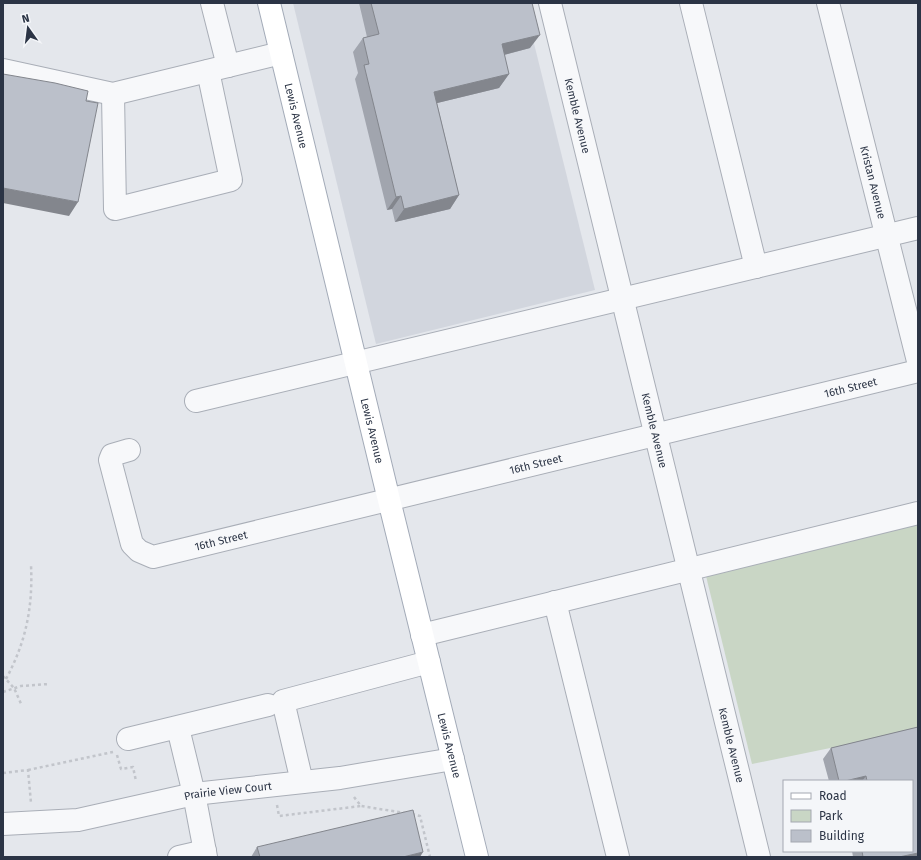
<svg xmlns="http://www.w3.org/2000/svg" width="921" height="860" font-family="'Fira Sans',sans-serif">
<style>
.built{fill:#d2d6de}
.green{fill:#c9d6c5}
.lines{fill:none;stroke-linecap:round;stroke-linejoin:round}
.minor-casing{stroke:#a9aeb7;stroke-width:24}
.major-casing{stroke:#a3abb8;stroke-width:24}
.path{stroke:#c2c5cb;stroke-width:2.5;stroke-dasharray:3 3;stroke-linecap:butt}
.minor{stroke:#f7f8fa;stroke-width:22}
.major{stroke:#fff;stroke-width:22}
.wall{fill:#a1a5ae}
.shaded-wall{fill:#83868d}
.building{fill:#bbc0ca;stroke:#83868d}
.labels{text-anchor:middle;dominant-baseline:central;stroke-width:4;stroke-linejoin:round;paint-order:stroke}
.street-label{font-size:11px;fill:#2b3445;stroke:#f4f6f9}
</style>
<rect width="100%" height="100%" fill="#e4e7ec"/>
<path class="built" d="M293 3H524L595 290 376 344Z"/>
<path class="green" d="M918 524V730L752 764 706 576Z"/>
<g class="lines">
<g class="minor-casing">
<g id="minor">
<path d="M212 3 228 66"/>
<path id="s1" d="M550 3 759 857"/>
<path d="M691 3 756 267"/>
<path id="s2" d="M828 3 918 361"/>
<path d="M3 70 113 94 281 53"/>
<path d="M113 94 115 209 231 180 208 71"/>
<path d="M196 401 918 228"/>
<path id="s3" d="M129 450 112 455 110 460 132 544 139 551 153 557 918 371"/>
<path d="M555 602 618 857"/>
<path d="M422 635 918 513"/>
<path d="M178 728 194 794 206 857"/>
<path d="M128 739 268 705"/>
<path d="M302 782 283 701 429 662"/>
<path id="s4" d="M3 824 78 820 194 794 340 778 453 759"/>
<path d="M179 857 205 851"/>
</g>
</g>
<g class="major-casing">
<g id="major">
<path id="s5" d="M269 3 389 500 477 857"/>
</g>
</g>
<path class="path" d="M3 676 14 688 22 706
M6 679C26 642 33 607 31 565
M3 692 21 686 49 684
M117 755 121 769 133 767 136 781
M28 770 113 752
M3 773 28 770 31 803
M354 797 361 806 405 813
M277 805 279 816 361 806
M412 814 420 816 430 857"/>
<use href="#minor" class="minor"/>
<use href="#major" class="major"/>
</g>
<path class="wall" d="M359 3H532L530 48 504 55 509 74 499 88 437 103 459 195 450 209 395 222 392 209 387 210 355 79 358 73 353 52 363 38 367 37Z
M918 727V857H853L852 851H912V781H829L823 759 831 748Z
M257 847 420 857H251Z"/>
<path class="shaded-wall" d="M540 35 530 48 492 58 502 44Z
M509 74 499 88 425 106 434 92Z
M3 188 78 202 69 216 3 203Z
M459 195 450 209 395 222 404 209Z
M401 196 392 209 387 210 396 197Z
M866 776 862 781H845Z
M423 852 420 857H403Z
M918 853V857H899Z"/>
<path class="building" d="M371 3H532L540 35 502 44 509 74 434 92 459 195 404 209 401 196 396 197 364 65 369 64 363 38 379 34Z
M3 74 55 83 88 91 86 101 98 103 78 202 3 188Z
M918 727V853L899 857H863L862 851H912V781H867L866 776 845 781H839L831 748Z
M413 810 423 852 403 857H260L257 847Z"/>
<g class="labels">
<g class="street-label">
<text stroke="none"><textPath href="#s5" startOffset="116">Lewis Avenue</textPath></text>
<text stroke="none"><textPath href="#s1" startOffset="116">Kemble Avenue</textPath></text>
<text stroke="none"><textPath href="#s2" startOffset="185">Kristan Avenue</textPath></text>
<text stroke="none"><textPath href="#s3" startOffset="853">16th Street</textPath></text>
<text stroke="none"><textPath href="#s5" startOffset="440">Lewis Avenue</textPath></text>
<text stroke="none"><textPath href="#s1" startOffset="440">Kemble Avenue</textPath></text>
<text stroke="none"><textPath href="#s3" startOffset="529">16th Street</textPath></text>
<text stroke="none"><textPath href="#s3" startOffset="205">16th Street</textPath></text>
<text stroke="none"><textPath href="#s5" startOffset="764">Lewis Avenue</textPath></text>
<text stroke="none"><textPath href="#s1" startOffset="764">Kemble Avenue</textPath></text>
<text stroke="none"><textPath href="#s4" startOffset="228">Prairie View Court</textPath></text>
</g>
</g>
<rect width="921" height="860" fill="none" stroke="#2b3445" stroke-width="8"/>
<rect x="783" y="780" width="130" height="72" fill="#f4f6f9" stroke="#a4a8b1"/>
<rect x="791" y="793" width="20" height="6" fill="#ffffff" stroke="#a4a8b1"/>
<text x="819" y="800" font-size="12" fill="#2b3445">Road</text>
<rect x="791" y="810" width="20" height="12" fill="#c9d6c5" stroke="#a4a8b1"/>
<text x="819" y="820" font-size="12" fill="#2b3445">Park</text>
<rect x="791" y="830" width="20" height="12" fill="#bbc0ca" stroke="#a4a8b1"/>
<text x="819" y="840" font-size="12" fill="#2b3445">Building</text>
<g transform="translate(28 28) rotate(346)" stroke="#f4f6f9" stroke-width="3" paint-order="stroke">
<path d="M0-3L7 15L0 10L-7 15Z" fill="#2b3445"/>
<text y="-6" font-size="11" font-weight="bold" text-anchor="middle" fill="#2b3445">N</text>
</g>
</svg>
